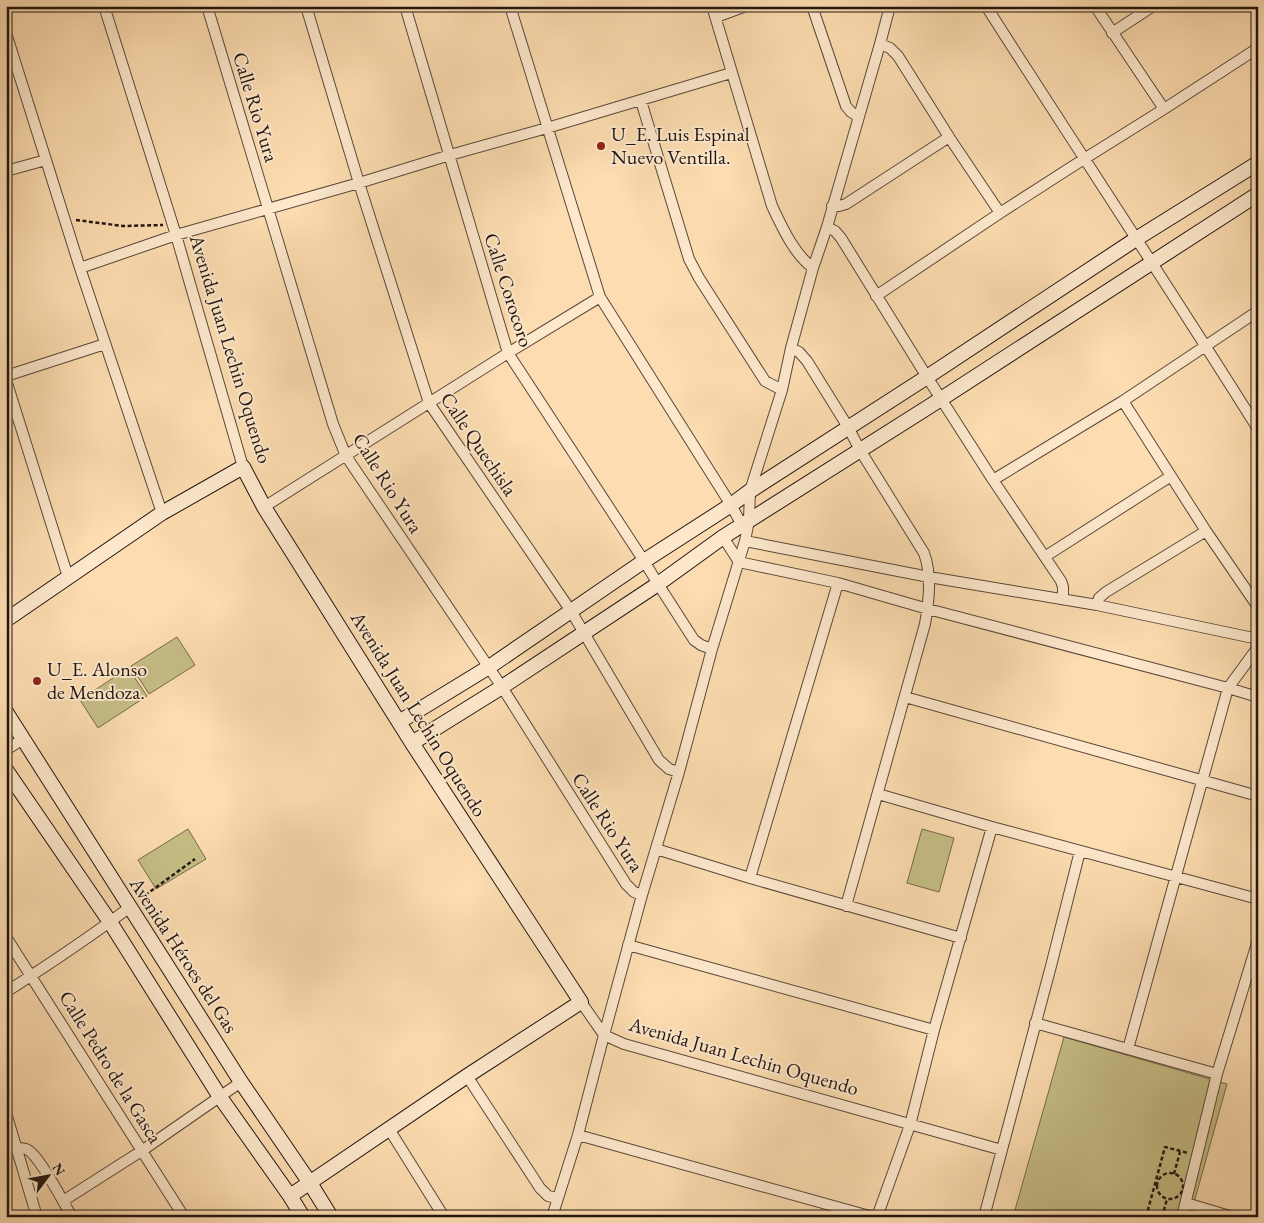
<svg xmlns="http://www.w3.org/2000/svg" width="1264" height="1223" font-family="'EB Garamond',serif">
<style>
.green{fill:#c6be86;stroke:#746a4c}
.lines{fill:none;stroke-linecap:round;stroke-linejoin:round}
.street-casing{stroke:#584839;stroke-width:12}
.secondary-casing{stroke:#221611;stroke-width:16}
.path{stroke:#221611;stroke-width:2.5;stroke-dasharray:4 2.5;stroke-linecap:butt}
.street{stroke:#fde8cc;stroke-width:10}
.secondary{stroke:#fde8cc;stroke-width:14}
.poi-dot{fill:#8f2418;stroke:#fde8cc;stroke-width:2}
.labels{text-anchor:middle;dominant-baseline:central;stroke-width:4;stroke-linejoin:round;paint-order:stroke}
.street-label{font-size:20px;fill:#221611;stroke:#fde8cc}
.poi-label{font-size:20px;fill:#221611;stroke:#fde8cc;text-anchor:start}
</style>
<rect width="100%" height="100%" fill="#fcdcb0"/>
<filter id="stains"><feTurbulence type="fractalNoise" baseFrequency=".004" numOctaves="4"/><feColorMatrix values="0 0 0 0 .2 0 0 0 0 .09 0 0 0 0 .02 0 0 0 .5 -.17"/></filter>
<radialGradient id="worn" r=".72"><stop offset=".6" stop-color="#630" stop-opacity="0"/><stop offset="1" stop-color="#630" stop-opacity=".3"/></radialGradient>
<path class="green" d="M177 637 195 665 149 694 131 666Z
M128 668 147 696 98 728 80 700Z
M188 829 206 859 156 889 138 860Z
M922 829 954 838 939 892 907 883Z
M1064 1037 1227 1084 1190 1217H1013Z"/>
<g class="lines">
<g class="street-casing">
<path id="street" d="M104 6 176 235 243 467
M207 6 333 424 346 456 502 687 626 884 634 892 642 895
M306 6 359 183 429 403 571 611 659 760 669 769 679 772
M405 6 508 353 644 561 658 584 694 640 701 645 712 649
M510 6 600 297 731 505 742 525
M712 6 772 206C782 227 794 254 813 268
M812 6 846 106 851 112 859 117
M986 6C1076 147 1169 287 1258 429
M1095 6 1164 109
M716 17 746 6
M6 33 80 268 162 513
M1112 33 1153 6
M880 44 890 48 898 56 949 137 1000 213
M641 101 689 259 699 278 765 381 782 390
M6 171 46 160
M832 206H839L846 204 949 137
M827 227 835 231 841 238 927 377 993 480 1061 581 1063 587V599
M80 268 176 235 359 183 450 155 547 128 731 73
M876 296 1000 213 1084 159 1164 109 1258 48
M791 348 799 352 807 361 848 427 860 450 924 553C932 575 929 601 925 624L846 906
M6 376 105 344
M6 380 68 577
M1123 401 1206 531 1258 607
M993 480 1123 401 1258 311
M264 507 508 353 600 297
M723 537 739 562 838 583 928 609 1228 688 1258 697
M745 541 929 577 1097 605 1258 639
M1046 556 1171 476
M1097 605 1099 598 1106 592 1206 531
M905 697 1258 796
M6 750 23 739
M878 794 992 827 1258 899
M656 849 750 878 961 938
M750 878 838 583
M6 937 184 1217
M628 945 934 1030
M6 992C48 965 90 937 130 907
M581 1002 604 1035 624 1044 1002 1150
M1035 1023 1217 1074
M1128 1049 1228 688 1258 647
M467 1076 540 1188 548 1196 557 1198
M6 1113 37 1217
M389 1129 444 1217
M578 1135 873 1217
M17 1148C21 1148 25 1148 28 1150 41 1158 63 1202 72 1217
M63 1201 143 1150 241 1082
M1186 1203 1233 1217
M552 1217 578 1135 604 1035 642 895 679 772 712 649 745 541 749 520 750 491 782 390 791 348 813 268 827 227 880 44 890 6
M877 1217 910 1125 934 1030 992 827
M984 1217 1051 966 1080 851
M1182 1217 1217 1074 1258 940"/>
</g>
<g class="secondary-casing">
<path id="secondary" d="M6 620 162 513 243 467 264 507 412 743 581 1002 467 1076 290 1196
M6 712 241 1082 310 1183 331 1217
M399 722 489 667 571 611 644 561 731 505 750 491 927 377 1136 239 1258 163
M412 743 502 687 658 584 723 537 941 399 1258 194
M6 770 110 922 220 1097 290 1196 303 1217"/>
</g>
<path class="path" d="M76 220 123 226 163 225
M140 899 195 859
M1157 1186a13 13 0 1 1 26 0a13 13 0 1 1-26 0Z
M1174 1174 1180 1152
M1146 1217 1165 1147 1188 1153
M1162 1217 1167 1199"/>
<use href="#street" class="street"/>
<use href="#secondary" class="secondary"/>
</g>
<g class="poi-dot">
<circle cx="601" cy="146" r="5"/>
<circle cx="37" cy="681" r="5"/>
</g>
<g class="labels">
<g class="street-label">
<text transform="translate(256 107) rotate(73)">Calle Rio Yura</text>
<text transform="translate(509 290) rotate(72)">Calle Corocoro</text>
<text transform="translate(231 349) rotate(73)">Avenida Juan Lechin Oquendo</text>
<text transform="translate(479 444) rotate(56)">Calle Quechisla</text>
<text transform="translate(388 483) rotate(58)">Calle Rio Yura</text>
<text transform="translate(419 714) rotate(58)">Avenida Juan Lechin Oquendo</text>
<text transform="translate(608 822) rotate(57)">Calle Rio Yura</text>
<text transform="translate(184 955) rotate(57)">Avenida Héroes del Gas</text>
<text transform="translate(744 1056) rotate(16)">Avenida Juan Lechin Oquendo</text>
<text transform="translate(111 1067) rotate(58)">Calle Pedro de la Gasca</text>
</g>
<g class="poi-label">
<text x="611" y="134">U_E. Luis Espinal<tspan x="611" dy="23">Nuevo Ventilla.</tspan></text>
<text x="47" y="669">U_E. Alonso<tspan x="47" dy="23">de Mendoza.</tspan></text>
</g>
</g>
<rect width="1264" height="1223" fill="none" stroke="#fcdcb0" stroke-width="25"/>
<rect x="8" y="8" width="1249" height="1208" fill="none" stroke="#221611" stroke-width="2.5"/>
<rect x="12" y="12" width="1239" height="1198" fill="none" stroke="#221611"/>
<g transform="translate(48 1176) rotate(58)" stroke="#fde8cc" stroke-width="4" paint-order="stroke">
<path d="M0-4L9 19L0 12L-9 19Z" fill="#221611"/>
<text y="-8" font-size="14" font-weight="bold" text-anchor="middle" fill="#221611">N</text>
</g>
<rect width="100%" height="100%" filter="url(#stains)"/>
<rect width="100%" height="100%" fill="url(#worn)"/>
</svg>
